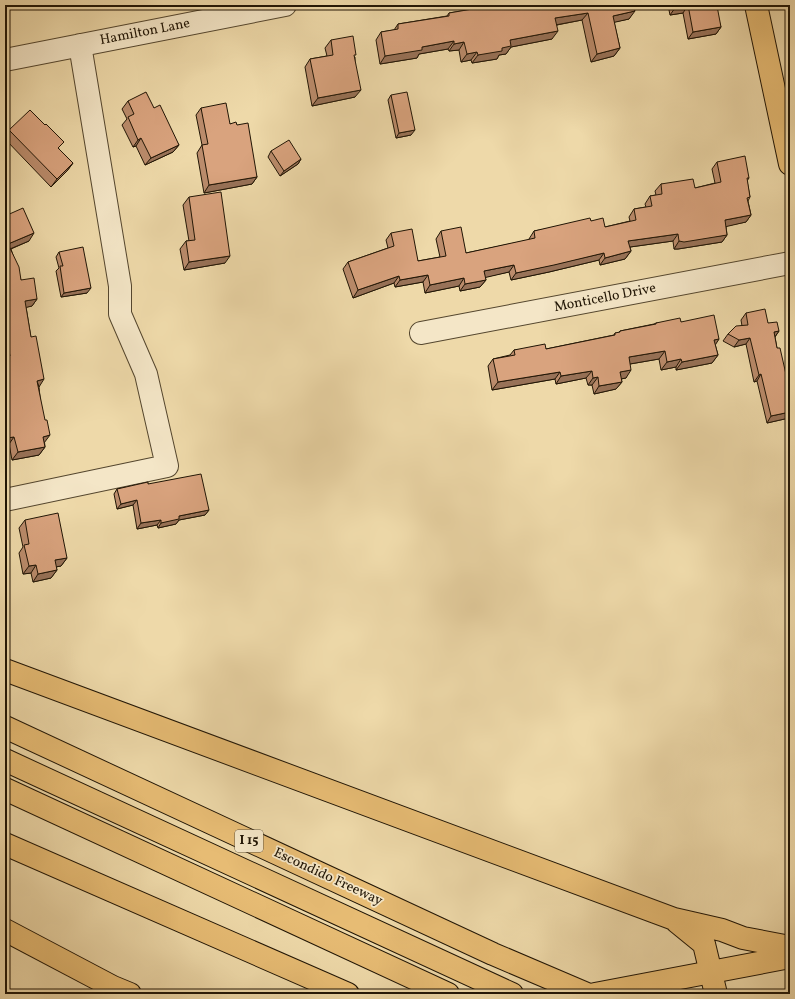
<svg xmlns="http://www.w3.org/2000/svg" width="795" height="999" font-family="Vollkorn,serif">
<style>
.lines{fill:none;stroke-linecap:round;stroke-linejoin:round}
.minor-casing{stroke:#54462e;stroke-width:24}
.major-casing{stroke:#201505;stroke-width:24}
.highway-casing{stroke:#201505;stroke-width:24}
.minor{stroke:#f4e6c7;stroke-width:22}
.major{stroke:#e7bc74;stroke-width:22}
.highway{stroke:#e7bc74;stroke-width:22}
.wall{fill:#bb8c6c;stroke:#201505}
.shaded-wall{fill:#987258;stroke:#201505}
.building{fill:#d9a37e;stroke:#201505}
.labels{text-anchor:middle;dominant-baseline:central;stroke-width:3.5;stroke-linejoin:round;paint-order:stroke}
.shield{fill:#f4e6c7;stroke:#60543f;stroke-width:1}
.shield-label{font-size:13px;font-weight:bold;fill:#201505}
.street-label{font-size:14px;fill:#201505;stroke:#f4e6c7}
</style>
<rect width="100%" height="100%" fill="#eed9a9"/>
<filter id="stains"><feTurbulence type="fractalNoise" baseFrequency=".005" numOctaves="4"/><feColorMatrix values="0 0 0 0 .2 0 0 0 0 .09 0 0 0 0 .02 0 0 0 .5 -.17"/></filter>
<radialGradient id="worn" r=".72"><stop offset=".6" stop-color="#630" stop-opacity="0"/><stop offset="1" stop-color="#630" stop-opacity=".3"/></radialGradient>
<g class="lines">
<g class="minor-casing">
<path id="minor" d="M5 60 285 5
M421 333 790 263
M5 500 167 466 146 374 120 314V286L80 45"/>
</g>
<g class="major-casing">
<path id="major" d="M756 5 790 164
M595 994 790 957"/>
</g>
<g class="highway-casing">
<path id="highway" d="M5 670 674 919 722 930 743 938 790 947
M5 727 493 954 587 994
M5 760 512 994
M5 789 448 994
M5 844 348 994
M677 922 704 944 716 994
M5 930 113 987 130 994"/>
</g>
<use href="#minor" class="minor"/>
<use href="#major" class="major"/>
<use href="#highway" class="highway"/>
</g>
<path class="wall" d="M496 5H649L648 6 634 10 629 19 614 22 620 48 614 56 591 62 582 20 557 25 552 39 511 47 506 54 499 55 497 59 472 63 471 60 461 62 459 50 449 51 448 49 419 54 417 58 380 64 376 40 381 32 394 30 398 24 447 16 449 13Z
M668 5H714L721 27 716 34 688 39 683 13 670 15Z
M331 40 355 57V97L312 106 305 67 310 59 327 56 325 48Z
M391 95 411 135 396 138 388 100Z
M128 101 154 108 179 145 173 152 145 165 136 146 133 147 122 125 127 119 122 109Z
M201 108 230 124 237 125 257 177 252 184 204 193 197 153 202 145 196 115Z
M45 125 59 149 73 163 67 171 51 187 5 139V136L9 130Z
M271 151 301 159 298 164 280 176 268 157Z
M717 162 749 178 747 181 750 197 748 201 751 215 746 222 726 226 727 235 722 242 678 249H674L673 241 630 247 631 251 625 259 600 265 599 260 549 272 511 280 509 272 485 277 486 280 480 287 460 291 459 286 425 293 423 282 395 287 394 283 353 298 343 269 348 262 388 248 386 240 391 233 418 261 440 257 436 239 441 231 466 253 529 240V239L534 231 591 221 605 227 630 221 629 217 634 209 646 207 645 204 650 196 656 195 655 191 661 184 695 188 715 183 712 169Z
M189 197 225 263 184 270 180 249 186 241H189L183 205Z
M5 216 29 241 11 249 21 280 37 299 32 306 26 307 39 387 45 447 39 455 12 460 9 444 5 445Z
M59 252 87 293 61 297 56 271 59 268 56 257Z
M746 313 768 323 779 331 775 337 789 418 767 423 757 381 754 382 746 344 734 347 723 341 728 334 742 326 741 320Z
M681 322 719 339 715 344 718 355 712 363 676 370V367L661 370 659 359 630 364 626 378 621 379 622 382 616 389 594 394 592 385H588L586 378 556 384 555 379 492 390 488 366 493 359 510 355 514 350 546 349 614 335 615 333H618L620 331 654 324 656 323Z
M148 484 209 510 205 515 179 520 176 524 158 528 157 525 137 529 133 505 117 509 114 494 117 489Z
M25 520 67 558 61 566 56 567 57 570 51 578 33 582 31 573 23 574 19 553 23 547 19 528Z"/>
<path class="shaded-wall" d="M632 5H649L648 6 628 11Z
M688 5 683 13 670 15 675 8Z
M635 11 629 19 607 24 613 16Z
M588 13 582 20 550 26 555 18Z
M721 27 716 34 688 39 693 32Z
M558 31 552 39 511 47 506 54 499 55 497 59 472 63 478 55 510 40Z
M454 41 448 49 419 54 417 58 380 64 385 56 422 47Z
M464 42 459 50 449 51 454 44Z
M620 48 614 56 591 62 597 54Z
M477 52 471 60 461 62 467 54Z
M361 90 355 97 312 106 318 98Z
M415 130 411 135 396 138 399 133Z
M141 138 136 146 133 147 138 140Z
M179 145 173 152 145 165 151 158Z
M301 159 298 164 280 176 284 171Z
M73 163 67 171 51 187 57 179Z
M257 177 252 184 204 193 209 185Z
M751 215 746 222 720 228 725 220Z
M34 233 29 241 5 251 8 244Z
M678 234 673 241 623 248 628 241Z
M727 235 722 242 678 249H674L679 241Z
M631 251 625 259 600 265 605 258Z
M604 253 599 260 549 272 511 280 516 273Z
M230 256 225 263 184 270 189 262Z
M514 265 509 272 479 279 484 271Z
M428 275 423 282 395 287 400 280Z
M399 276 394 283 353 298 358 290Z
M464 278 459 286 425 293 430 285Z
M486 280 480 287 460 291 465 284Z
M91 288 87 293 61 297 64 293Z
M37 299 32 306 20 309 25 301Z
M779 331 774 338V332Z
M750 338 746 344 734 347 739 340Z
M719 339 714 347V340Z
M665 351 659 359 624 365 629 357Z
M718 355 712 363 676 370 682 362Z
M681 359 676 367 661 370 667 362Z
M631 370 626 378 615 380 620 372Z
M592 371 586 378 556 384 561 376Z
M560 372 555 379 492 390 498 382Z
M761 374 757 381 754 382 759 375Z
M598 377 592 385H588L593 378Z
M44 379 39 387 37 381Z
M622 382 616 389 594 394 599 386Z
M790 412V417L789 418 767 423 771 416Z
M50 435 44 443 37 444 43 437Z
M14 437 9 444 5 445V441L7 438Z
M45 447 39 455 12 460 18 452Z
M137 500 133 505 117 509 121 504Z
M209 510 205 515 179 520 176 524 158 528 161 523 179 516Z
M161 520 157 525 137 529 141 523Z
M67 558 61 566 49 568 55 560Z
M36 565 31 573 23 574 29 566Z
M57 570 51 578 33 582 38 574Z"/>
<path class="building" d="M496 5H633L635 11 613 16 620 48 597 54 588 13 555 18 558 31 510 40 511 46 502 48V51L478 55 477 52 467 54 464 42 454 44V41L422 47V50L385 56 381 32 398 29V24L449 16V13Z
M675 5H688L675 8Z
M688 5H714L715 7 717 6 721 27 693 32Z
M353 36 356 55H354L361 90 318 98 310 59 333 55 331 40Z
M146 92 154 108 160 105 179 145 151 158 141 138 138 140 128 117 134 114 128 101Z
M407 92 415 130 399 133 391 95Z
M226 103 230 124 236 122 237 125 248 123 257 177 209 185 202 145 208 144 201 108Z
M30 110 45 125 46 124 64 142 58 148 73 163 57 179 9 130Z
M289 140 301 159 284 171 271 151Z
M745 156 749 178H747L750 197 747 198 751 215 725 220 727 235 684 242 679 241 678 234 628 241 631 251 605 258 604 253 554 265 516 273 514 265 484 271 486 280 465 284 464 278 430 285 428 275 400 280 399 276 358 290 348 262 394 246 391 233 412 229 418 261 446 256 441 231 461 227 466 253 535 238 534 231 590 218 591 221 603 218 605 227 636 220 634 209 652 206 650 196 662 194 661 184 693 179 695 188 721 182 717 162Z
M221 192 230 256 189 262 186 241 195 240 189 197Z
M23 208 34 233 8 244 19 267 21 280 34 278 37 299 25 301 31 337 36 336 44 379 37 381 45 420H47L50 435 43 437 45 447 18 452 14 437 7 438 5 426V366L9 365 7 356H10L5 329V216Z
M83 247 91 288 64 293 60 266H63L59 252Z
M765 309 768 323 777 322 779 331 774 332 777 348H780L790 392V412L771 416 761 374 759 375 750 338 739 340 728 334 736 326 748 325 746 313Z
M714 315 719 339 714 340 718 355 682 362 681 359 667 362 665 351 629 357 631 370 620 372 622 382 599 386 598 377 593 378 592 371 561 376 560 372 498 382 493 359 515 355 514 350 545 344 546 349 615 335V333L620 332V331L656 324V323L680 318 681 322Z
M201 474 209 510 179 516V519L161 523V520L141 523 137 500 121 504 117 489 148 482V484Z
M58 513 67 558 55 560 57 570 38 574 36 565 29 566 24 545 29 544 25 520Z"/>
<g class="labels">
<rect class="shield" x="235" y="830" width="28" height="22" rx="3"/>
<g class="shield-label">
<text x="249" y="841">I 15</text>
</g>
<g class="street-label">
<text transform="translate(145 32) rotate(-11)">Hamilton Lane</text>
<text transform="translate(605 298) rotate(-11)">Monticello Drive</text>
<text transform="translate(328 877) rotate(25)">Escondido Freeway</text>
</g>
</g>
<rect width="795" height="999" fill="none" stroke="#eed9a9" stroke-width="20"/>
<rect x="6" y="6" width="783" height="987" fill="none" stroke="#201505" stroke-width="2"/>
<rect x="10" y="10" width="775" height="979" fill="none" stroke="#201505"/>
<rect width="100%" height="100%" filter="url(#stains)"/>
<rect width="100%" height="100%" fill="url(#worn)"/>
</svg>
